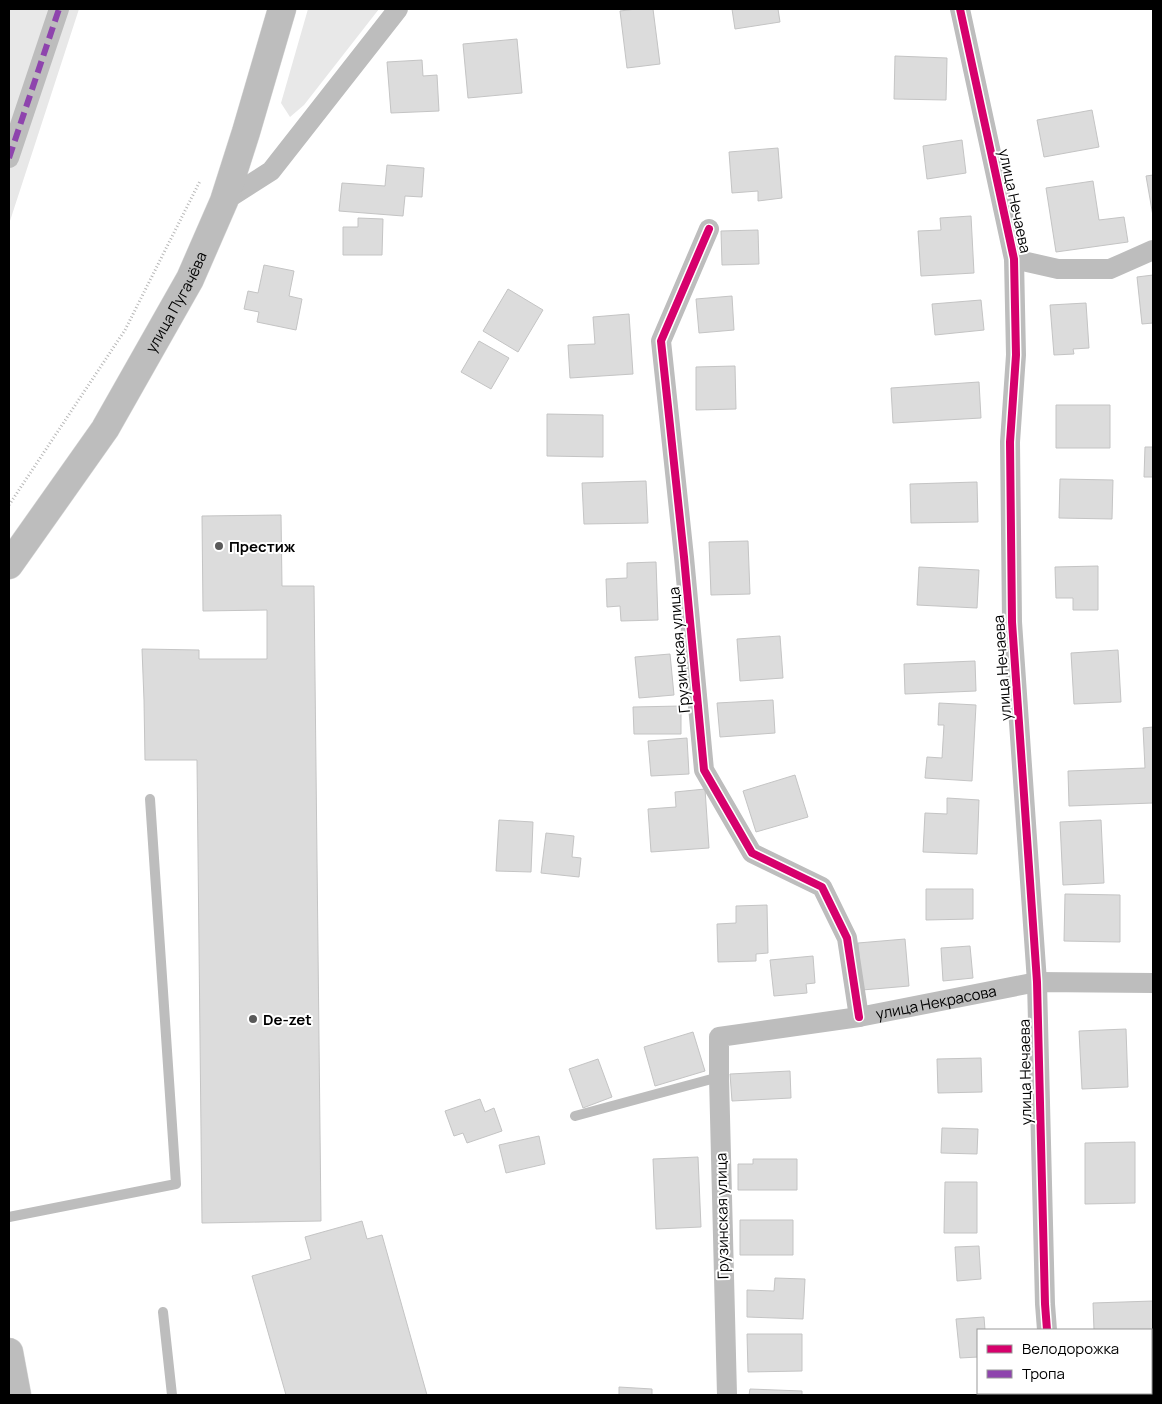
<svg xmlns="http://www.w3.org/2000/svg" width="1162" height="1404" font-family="Manrope,sans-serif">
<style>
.green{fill:#e8e8e8}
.building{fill:#dcdcdc;stroke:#c4c4c4}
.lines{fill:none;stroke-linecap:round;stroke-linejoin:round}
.primary-casing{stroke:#dbdbdb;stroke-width:29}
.path{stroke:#b8b8b8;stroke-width:3;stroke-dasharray:1 2.5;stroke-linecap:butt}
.lane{stroke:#bdbdbd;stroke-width:10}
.street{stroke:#bdbdbd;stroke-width:20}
.primary{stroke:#bdbdbd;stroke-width:28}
.quiet{stroke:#8e44ad;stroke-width:6;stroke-dasharray:12 6;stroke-linecap:butt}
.cycleway-casing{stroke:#fff;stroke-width:11}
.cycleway{stroke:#d6006c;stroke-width:8}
.poi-dot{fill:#595959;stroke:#fff;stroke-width:2}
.labels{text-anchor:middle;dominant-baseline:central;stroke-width:4;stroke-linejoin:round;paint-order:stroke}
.street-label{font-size:15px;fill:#000;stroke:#fff}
.poi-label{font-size:15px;font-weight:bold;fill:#000;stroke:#fff;text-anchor:start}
</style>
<rect width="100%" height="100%" fill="#fff"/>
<path class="green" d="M9 9H79L9 224Z
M308 9H379L304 105 290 117 281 103Z"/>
<path class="building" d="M636 9H653L660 64 627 68 620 11Z
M732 9H778L780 22 735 29Z
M517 39 522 93 468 98 463 44Z
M895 56 947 58 946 100 894 99Z
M422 60 423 76 437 75 439 111 391 113 387 62Z
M1092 110 1099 147 1044 157 1037 120Z
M962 140 966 173 927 179 923 146Z
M778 148 782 198 758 201V191L732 193 729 152Z
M387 165 424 168 422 197 405 196 403 216 339 211 342 183 385 186Z
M1153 175V216L1146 176Z
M1093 181 1099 220 1124 217 1128 242 1056 252 1046 188Z
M971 216 974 273 921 276 918 231 941 230 940 218Z
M358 218 383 219 382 255H343V227H358Z
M758 230 759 264 722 265 721 231Z
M264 265 294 271 289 296 302 299 296 330 257 322 259 312 244 309 248 291 258 293Z
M1153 275V323L1142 324 1137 277Z
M508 289 543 310 518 352 483 331Z
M732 296 734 330 699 333 696 299Z
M981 300 984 330 935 335 932 304Z
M1086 303 1089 348 1073 349 1074 354 1054 355 1050 305Z
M629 314 633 374 570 378 568 345 595 344 593 317Z
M479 341 509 358 491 389 461 372Z
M735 366 736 409 696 410V367Z
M979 382 981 418 893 423 891 388Z
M1056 405H1110V448H1056Z
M547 414 603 415V457L547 456Z
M1145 447H1153V477H1144Z
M1060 479 1113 480 1112 519 1059 518Z
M646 481 648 523 584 524 582 483Z
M977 482 978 522 911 523 910 484Z
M281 515 282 586H314L321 1221 202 1223 197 760H145L144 700 142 649 199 650V659H267V610L203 611 202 516Z
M748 541 750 594 711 595 709 542Z
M656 562 658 620 621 621 620 606 607 607 606 579 627 578V563Z
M1098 566V610H1073V598H1056L1055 567Z
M919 567 979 570 977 608 917 605Z
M780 636 783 678 740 681 737 639Z
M1118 650 1121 702 1074 704 1071 653Z
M670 654 674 695 639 698 635 657Z
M975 661 976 691 905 694 904 664Z
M773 700 775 733 720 737 717 703Z
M939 703 976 705 972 781 925 778 927 757 942 758 944 725H938Z
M681 706V734H634L633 707Z
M1153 727V803L1069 806 1068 771 1145 768 1143 728Z
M687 738 689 774 651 776 648 741Z
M795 775 808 817 756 832 743 791Z
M705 789 709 848 651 852 648 809 676 807 675 792Z
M947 798 979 800 977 854 923 852 925 813 947 814Z
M499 820 533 822 531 872 496 871Z
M1101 820 1104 883 1063 885 1060 822Z
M546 833 574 836 572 857 581 858 579 877 541 873Z
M926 889H973V919L926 920Z
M1065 894 1120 895V942L1064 941Z
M767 905 768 953 756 954V961L718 962 717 924 736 923V906Z
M905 939 909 986 862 990 858 943Z
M970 946 973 978 943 981 941 948Z
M813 956 815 983 806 984 807 993 774 996 770 960Z
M1126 1029 1128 1087 1082 1089 1079 1031Z
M693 1032 705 1071 655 1086 644 1047Z
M981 1058 982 1092 938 1093 937 1059Z
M598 1059 612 1097 583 1108 569 1069Z
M790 1071 791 1098 732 1101 730 1074Z
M480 1099 485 1112 494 1108 502 1131 467 1143 463 1133 454 1136 445 1111Z
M942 1128 978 1129 977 1154 941 1153Z
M539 1136 545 1164 506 1173 499 1145Z
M1135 1142V1203L1085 1204V1143Z
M698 1157 701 1227 656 1229 653 1159Z
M753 1159H797V1190H738V1164H753Z
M945 1182H977V1233H944Z
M740 1220H793V1255H740Z
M362 1221 367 1239 382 1235 427 1395H286L252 1276 311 1259 305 1237Z
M979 1246 981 1279 957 1281 955 1247Z
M775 1278 805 1279 803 1319 747 1317V1290L774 1291Z
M1153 1301V1339H1151V1330H1094L1093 1303Z
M984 1317 985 1330H978V1357L960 1358 956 1319Z
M747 1334H802V1371L748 1372Z
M619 1387 652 1389V1395H619Z
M750 1389 802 1391V1395H749Z"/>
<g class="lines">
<g class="primary-casing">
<g id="primary">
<path id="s2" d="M9 565 105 429 190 279 224 201 246 132 282 9"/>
<path d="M9 1352 17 1395"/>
</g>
</g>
<path class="path" d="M9 505 125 330 200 181"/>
<path class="lane" d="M575 1116 719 1077
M9 1217 176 1184 150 799
M163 1312 172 1395"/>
<g class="street">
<path d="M960 9 1014 259 1016 355 1010 442 1012 622 1037 982 1045 1304 1047 1330"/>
<path d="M9 158 59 9"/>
<path d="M224 201 271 171 398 9"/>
<path d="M709 229 661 341 684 557 704 770 752 853 822 887 847 938 859 1017"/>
<path d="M1014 259 1058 269H1110L1153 250"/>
<path d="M1052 1393V1395"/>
<path id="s1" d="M727 1395 719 1077V1037L859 1017 1037 982 1153 983"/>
</g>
<use href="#primary" class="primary"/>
<path class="quiet" d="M9 158 59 9"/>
<g class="cycleway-casing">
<path id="cycleway" d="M960 9 1014 259 1016 355 1010 442 1012 622 1037 982 1045 1304 1047 1330
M709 229 661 341 684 557 704 770 752 853 822 887 847 938 859 1017"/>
</g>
<use href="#cycleway" class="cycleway"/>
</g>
<g class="poi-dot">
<circle cx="219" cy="546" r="5"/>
<circle cx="253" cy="1019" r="5"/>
</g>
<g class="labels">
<g class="street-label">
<text transform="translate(1015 201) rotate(78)">улица Нечаева</text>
<text stroke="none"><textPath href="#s2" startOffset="312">улица Пугачёва</textPath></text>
<text transform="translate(679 650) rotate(-95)">Грузинская улица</text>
<text transform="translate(1002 668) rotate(-94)">улица Нечаева</text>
<text stroke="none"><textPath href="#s1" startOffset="578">улица Некрасова</textPath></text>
<text transform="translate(1025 1072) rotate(-91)">улица Нечаева</text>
<text transform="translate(722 1216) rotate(-91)">Грузинская улица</text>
</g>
<g class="poi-label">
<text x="229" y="546">Престиж</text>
<text x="263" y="1019">De-zet</text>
</g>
</g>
<rect width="1162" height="1404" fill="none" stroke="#000000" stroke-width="20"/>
<rect x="977" y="1329" width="175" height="65" fill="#ffffff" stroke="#999999"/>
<rect x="987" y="1345" width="25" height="8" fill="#d6006c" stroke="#999999"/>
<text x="1022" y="1354" font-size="15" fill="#000000">Велодорожка</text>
<rect x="987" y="1370" width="25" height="8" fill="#8e44ad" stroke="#999999"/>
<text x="1022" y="1379" font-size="15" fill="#000000">Тропа</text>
</svg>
